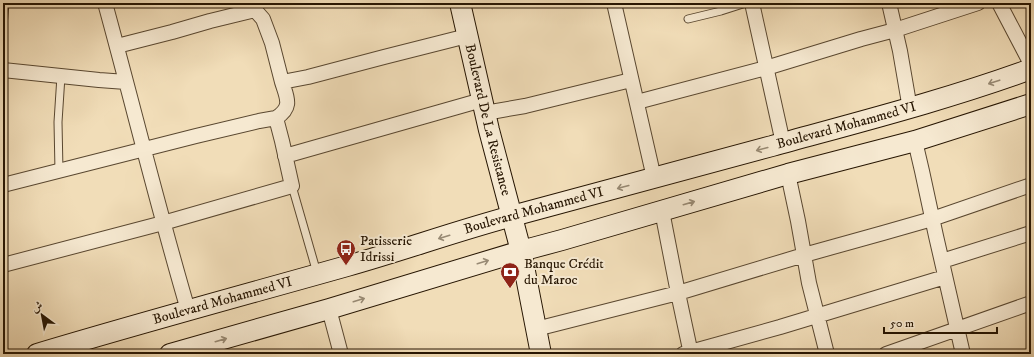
<svg xmlns="http://www.w3.org/2000/svg" width="1034" height="357" font-family="'IM FELL DW Pica',Amiri,serif">
<style>
.lines{fill:none;stroke-linecap:round;stroke-linejoin:round}
.lane-casing{stroke:#594730;stroke-width:9}
.street-casing{stroke:#594730;stroke-width:16}
.secondary-casing{stroke:#261502;stroke-width:22}
.lane{stroke:#f6e9d1;stroke-width:7}
.street{stroke:#f6e9d1;stroke-width:14}
.secondary{stroke:#f6e9d1;stroke-width:20}
.oneway{stroke:#988a74}
.labels{text-anchor:middle;dominant-baseline:central;stroke-width:4;stroke-linejoin:round;paint-order:stroke}
.street-label{font-size:14px;fill:#261502;stroke:#f6e9d1}
.poi-label{font-size:14px;fill:#261502;stroke:#f6e9d1;text-anchor:start}
</style>
<rect width="100%" height="100%" fill="#f1ddb8"/>
<filter id="stains"><feTurbulence type="fractalNoise" baseFrequency=".005" numOctaves="4"/><feColorMatrix values="0 0 0 0 .2 0 0 0 0 .09 0 0 0 0 .02 0 0 0 .5 -.17"/></filter>
<radialGradient id="worn" r=".72"><stop offset=".6" stop-color="#630" stop-opacity="0"/><stop offset="1" stop-color="#630" stop-opacity=".3"/></radialGradient>
<g class="lines">
<g class="lane-casing">
<path id="lane" d="M688 19 721 11 746 3
M3 26 5 3
M59 171 58 122 61 76
M292 186 317 273"/>
</g>
<g class="street-casing">
<path id="street" d="M105 3C133 105 158 208 188 310
M614 3 654 178
M752 3 783 143
M889 3 900 51 910 109
M999 3 1031 64
M117 46 172 32 210 21 255 10 263 19 272 43 282 82 308 77 384 57 467 36
M3 70 99 80 126 82
M637 102 766 68 861 39 895 30 978 3
M485 113 525 106 631 80
M276 118C293 107 287 98 282 82
M915 141 922 171 936 236 963 354
M285 156 482 100
M788 174 798 221 809 283 827 354
M3 185 196 136 259 121 276 118 282 141 292 186 163 223 3 265
M662 211 678 293 691 354
M942 261 1031 233
M329 309 341 354
M536 329 678 293 804 255 883 233 932 219 1031 185
M683 354 780 327 945 277
M886 354 1031 303"/>
</g>
<g class="secondary-casing">
<g id="secondary">
<path id="s1" d="M460 3 489 130 521 251 541 354"/>
<path id="s2" d="M37 354C140 323 244 295 347 266 404 250 459 230 516 215 602 192 687 169 772 146 859 122 946 100 1031 69"/>
<path d="M170 354 329 309 521 251 562 240 788 174 915 141 1031 104"/>
</g>
</g>
<use href="#lane" class="lane"/>
<use href="#street" class="street"/>
<use href="#secondary" class="secondary"/>
</g>
<defs><path id="oneway-shaft" d="M-6 0H5M1.5-3L5.5 0L1.5 3" fill="none" stroke-width="1.6" stroke-linecap="round" stroke-linejoin="round"/></defs>
<g class="oneway">
<use href="#oneway-shaft" transform="translate(994 82) rotate(162)"/>
<use href="#oneway-shaft" transform="translate(762 149) rotate(165)"/>
<use href="#oneway-shaft" transform="translate(623 187) rotate(165)"/>
<use href="#oneway-shaft" transform="translate(689 203) rotate(-16)"/>
<use href="#oneway-shaft" transform="translate(444 237) rotate(163)"/>
<use href="#oneway-shaft" transform="translate(483 262) rotate(-17)"/>
<use href="#oneway-shaft" transform="translate(359 300) rotate(-17)"/>
<use href="#oneway-shaft" transform="translate(221 340) rotate(-16)"/>
</g>
<defs>
<g id="bus-pin" transform="scale(1)"><path d="M0 17L-7.5 6A9.5 9.5 0 1 1 7.5 6Z" fill="#8f2418" stroke="#f6e9d1"/><path d="M-5-6H5V4H4V6H2V4H-2V6H-4V4H-5ZM-3.5-4V0h7V-4ZM-3.5 1.2v1.5H-2V1.2ZM2 1.2v1.5H3.5V1.2Z" fill="#fff"/></g>
<g id="bank-pin" transform="scale(1)"><path d="M0 17L-7.5 6A9.5 9.5 0 1 1 7.5 6Z" fill="#8f2418" stroke="#f6e9d1"/><path d="M-6-4H6V4H-6ZM0-2.3a2.3 2.3 0 1 0 0 4.6a2.3 2.3 0 1 0 0-4.6Z" fill="#fff"/></g>
</defs>
<g fill-rule="evenodd">
<use href="#bus-pin" x="346" y="249"/>
<use href="#bank-pin" x="510" y="272"/>
</g>
<g class="labels">
<g class="street-label">
<text stroke="none"><textPath href="#s1" startOffset="120">Boulevard De La Resistance</textPath></text>
<text stroke="none"><textPath href="#s2" startOffset="841">Boulevard Mohammed VI</textPath></text>
<text stroke="none"><textPath href="#s2" startOffset="517">Boulevard Mohammed VI</textPath></text>
<text stroke="none"><textPath href="#s2" startOffset="193">Boulevard Mohammed VI</textPath></text>
</g>
<g class="poi-label">
<text x="360" y="241">Patisserie<tspan x="360" dy="16">Idrissi</tspan></text>
<text x="524" y="264">Banque Crédit<tspan x="524" dy="16">du Maroc</tspan></text>
</g>
</g>
<rect width="1034" height="357" fill="none" stroke="#f1ddb8" stroke-width="16"/>
<rect x="4" y="4" width="1026" height="349" fill="none" stroke="#261502" stroke-width="2"/>
<rect x="8" y="8" width="1018" height="341" fill="none" stroke="#261502"/>
<g transform="translate(42 315) rotate(328)" stroke="#f6e9d1" stroke-width="3" paint-order="stroke">
<path d="M0-3L7 15L0 10L-7 15Z" fill="#261502"/>
<text y="-6" font-size="11" font-weight="bold" text-anchor="middle" fill="#261502">ش</text>
</g>
<path d="M884 327v6h113v-6" fill="none" stroke="#261502" stroke-width="2"/>
<text x="890" y="327" font-size="12" fill="#261502" stroke="#f6e9d1" stroke-width="3" paint-order="stroke">50 m</text>
<rect width="100%" height="100%" filter="url(#stains)"/>
<rect width="100%" height="100%" fill="url(#worn)"/>
</svg>
